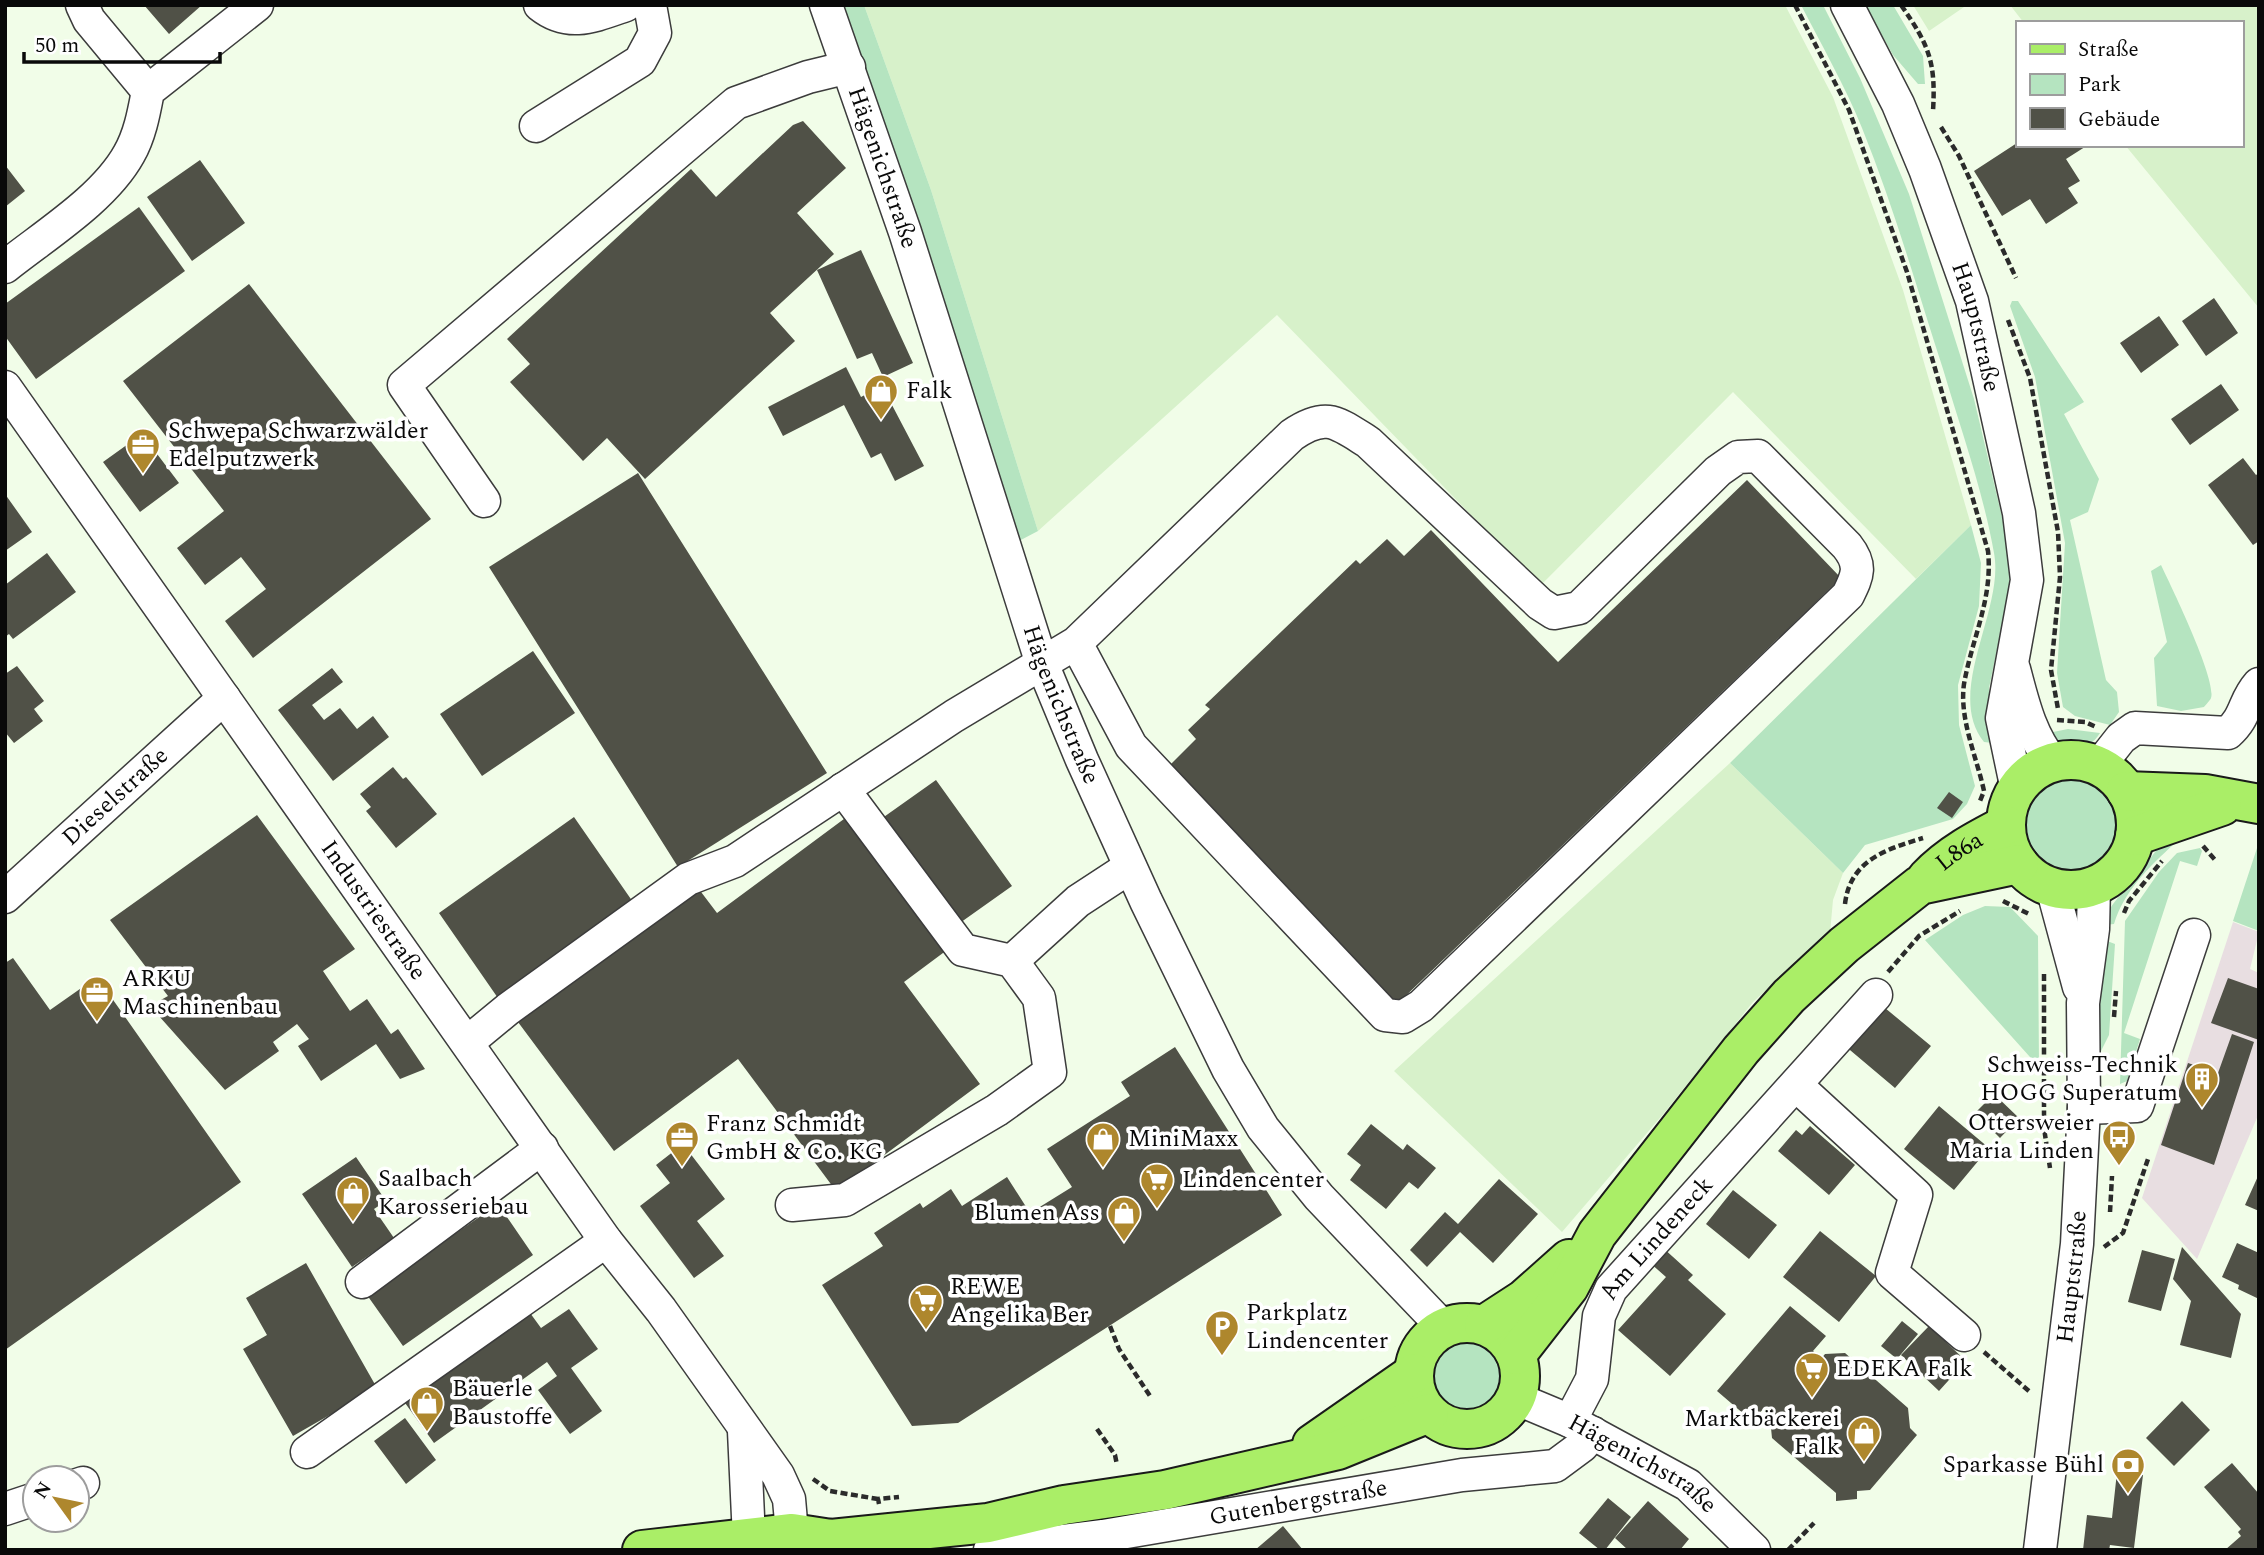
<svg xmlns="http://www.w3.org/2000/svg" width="2264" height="1555" font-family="Spectral,serif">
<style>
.industrial{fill:#e8dee1}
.farmland{fill:#d7f1ca}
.green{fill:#b5e4c0}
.building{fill:#505147}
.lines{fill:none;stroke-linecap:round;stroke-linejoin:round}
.minor-casing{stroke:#3c3c3c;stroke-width:35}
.major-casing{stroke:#1a1a1a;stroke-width:42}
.path{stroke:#2b2b2b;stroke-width:4.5;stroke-dasharray:7 3.5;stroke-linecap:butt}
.minor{stroke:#fff;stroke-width:32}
.major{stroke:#aaee67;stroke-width:38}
.labels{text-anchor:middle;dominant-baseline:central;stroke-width:7;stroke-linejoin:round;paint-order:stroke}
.street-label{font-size:24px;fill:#090909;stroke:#fff}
.poi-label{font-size:24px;fill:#090909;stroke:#fff;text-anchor:start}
</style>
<rect width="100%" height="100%" fill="#f1fde8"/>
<path class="industrial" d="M2233 922 2259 932 2250 969 2259 973V1113L2197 1259 2142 1198Z"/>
<path class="farmland" d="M864 5H1785L1833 97 1903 290 1971 525 1916 579 1733 392 1540 586 1277 315 1038 531 931 190Z
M1913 5H1967L1929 31Z
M2010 5H2259V308L2125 145H2241V23H2024Z
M1730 763 1843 873 1833 900 1830 933 1753 1002 1665 1112 1562 1232 1394 1071Z"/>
<path class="green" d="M839 5H864L931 190 1038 531 1017 542Z
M1801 5H1823L1860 78 1909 194 1974 399 2007 538 2011 581 1989 688 1993 743 1984 742C1944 692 2005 610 1994 553 1983 491 1961 430 1943 369 1917 289 1894 207 1862 128 1845 86 1822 46 1801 5Z
M1865 5H1893L1923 56 1925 84H1918L1893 55Z
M2012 301H2018L2084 402 2064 414 2099 479 2088 512 2070 520 2106 680 2117 692 2119 712 2110 725 2075 716 2063 707 2057 673 2065 543 2035 377 2010 306Z
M1971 525 1981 563 1979 606 1958 685 1959 725 1975 786 1967 804 1953 819 1865 845 1843 873 1730 763Z
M2161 565C2171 586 2217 680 2211 698 2211 699 2205 706 2204 707L2181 711 2157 706 2154 658 2167 642 2151 571Z
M2068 729 2100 733C2087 755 2064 746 2048 733Z
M2022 825a51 51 0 1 1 102 0a51 51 0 1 1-102 0Z
M2174 835V844C2149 867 2124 891 2114 924L2104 925C2109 903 2121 896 2134 880 2150 862 2152 850 2174 835Z
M2259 842V931L2233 921Z
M2200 848 2202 851 2197 866 2180 861 2124 1033 2140 1039 2127 1081 2120 1084 2125 921 2159 872 2177 853Z
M1985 906 2010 907 2038 936 2039 1067 1925 940 1963 915Z
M2102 939 2115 944 2109 1035 2098 1057Z
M1428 1376a39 39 0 1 1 78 0a39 39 0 1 1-78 0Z"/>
<path class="building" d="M144 5H202L169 34Z
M803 121 846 168 797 213 834 254 770 313 795 341 645 479 607 438 583 461 510 382 530 364 507 339 691 169 716 197 793 125Z
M2017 143 2088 145 2066 159 2080 181 2068 188 2078 203 2046 224 2030 199 2002 216 1974 171Z
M200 160 245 223 192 261 147 197Z
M5 165 25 191 5 207Z
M139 207 185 271 36 379 5 336V304Z
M861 250 913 363 883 377 872 353 857 359 817 270Z
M249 284 431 519 253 658 225 621 266 589 241 557 205 585 177 548 224 511 123 381Z
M2214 298 2238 333 2206 356 2182 321Z
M2159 316 2179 345 2141 373 2120 343Z
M846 367 861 397 882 386 924 466 895 481 881 453 871 458 844 405 783 436 768 407Z
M2221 384 2239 410 2190 445 2171 419Z
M142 434 179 483 140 512 103 462Z
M2243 458 2256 475 2259 473V541L2253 545 2208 485Z
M638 473 827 773 678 867 489 567Z
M1747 480 1841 578 1394 1007 1166 769 1196 739 1188 730 1210 709 1205 705 1356 560 1360 564 1387 539 1404 556 1431 530 1558 662Z
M5 494 32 532 5 551Z
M47 553 76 592 13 639 9 634 5 637V585Z
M533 651 575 713 482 776 440 714Z
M17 666 44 701 34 709 43 721 14 743 5 732V674Z
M332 668 343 682 312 705 324 720 340 708 357 729 373 716 389 737 333 781 278 710Z
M393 767 403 779 406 777 437 814 396 848 366 811 371 807 360 794Z
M936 780 1012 886 957 925 881 819Z
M1949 792 1963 802 1952 818 1937 808Z
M257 815 355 949 323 971 350 1011 367 999 391 1034 398 1029 425 1069 400 1079 376 1044 321 1081 298 1046 309 1039 297 1024 273 1042 279 1051 225 1090 150 1006 168 996 110 920Z
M848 816 947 950 904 982 980 1084 836 1191 738 1059 614 1151 515 1018 695 884 717 913Z
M574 817 635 905 500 1001 439 913Z
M13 958 50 1010 97 977 241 1182 5 1350V963Z
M2228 978 2259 989V1040L2211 1023Z
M1879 1003 1931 1046 1895 1088 1844 1045Z
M2232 1034 2254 1042 2214 1165 2161 1145 2188 1063 2218 1073Z
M1175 1047 1282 1215 958 1423 912 1426 822 1285 883 1246 874 1233 920 1203 923 1208 951 1189 962 1206 1007 1177 1030 1213 1072 1187 1047 1149 1130 1096 1121 1082Z
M1994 1094 2019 1118 2000 1138 1975 1113Z
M1939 1106 1989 1148 1954 1190 1904 1149Z
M1371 1124 1403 1150 1407 1144 1436 1168 1418 1189 1409 1182 1386 1209 1350 1180 1361 1165 1347 1154Z
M1810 1126 1855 1165 1829 1195 1778 1151 1796 1130 1802 1135Z
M683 1144 725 1199 697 1221 724 1256 694 1278 640 1206 670 1183 656 1165Z
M356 1157 386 1201 374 1209 394 1238 352 1267 302 1194Z
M2259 1174V1211L2245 1205Z
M1499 1179 1538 1214 1493 1263 1460 1232 1427 1267 1410 1250 1445 1212 1458 1224Z
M1733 1190 1777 1225 1749 1259 1706 1224Z
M498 1204 533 1255 403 1346 367 1295Z
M1820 1231 1876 1276 1839 1322 1783 1277Z
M2237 1243 2259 1253V1299L2238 1289 2239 1285 2222 1277Z
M1662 1247 1693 1275 1688 1280 1726 1314 1670 1376 1618 1330 1666 1277 1649 1262Z
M2182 1247 2241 1314 2231 1358 2180 1345 2191 1301 2173 1279Z
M2142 1250 2175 1259 2161 1311 2128 1302Z
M306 1263 377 1388 293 1436 243 1349 267 1335 246 1298Z
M525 1306 541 1328 569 1309 598 1349 571 1368 602 1411 570 1434 538 1390 557 1376 547 1362 434 1443 400 1396Z
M1790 1306 1826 1336 1813 1351 1821 1359 1825 1354 1845 1353 1908 1408 1910 1428 1917 1435 1870 1490 1857 1491V1499L1836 1501V1493L1772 1438 1770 1418 1773 1414 1765 1407 1752 1421 1717 1391Z
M1902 1321 1918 1334 1897 1359 1881 1346Z
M1929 1326 1966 1361 1939 1391 1901 1355Z
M2182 1401 2210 1430 2174 1466 2146 1438Z
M405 1418 436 1460 406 1484 374 1441Z
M2232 1463 2259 1494V1550H2225L2241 1536 2238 1532 2241 1529 2204 1487Z
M2117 1472 2143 1475 2134 1548 2110 1545 2109 1550H2083L2087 1515 2112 1518Z
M1608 1498 1631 1517 1605 1550H1600L1579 1533Z
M1648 1501 1689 1539 1680 1550H1628L1615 1538Z
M1283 1526 1303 1550H1255Z"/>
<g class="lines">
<g class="minor-casing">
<g id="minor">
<path d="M82 5 89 20 148 91"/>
<path d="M540 5C569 28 594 16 626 5"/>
<path id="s1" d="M826 5 905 232 1041 661 1082 760 1146 901 1228 1069 1263 1128 1319 1197 1444 1328"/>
<path id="s2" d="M1847 5 1898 104 1925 169 1972 301 2019 513 2027 580 2002 718 2017 790"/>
<path d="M536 126 640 61 655 33 650 5"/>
<path d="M5 267C45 235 104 199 129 154 140 135 144 112 148 91L257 5"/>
<path id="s3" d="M5 387 606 1241 661 1310 778 1475 789 1499 792 1533"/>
<path d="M484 501 404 385 736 103 808 77 849 67"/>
<path d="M2014 669C2023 703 2030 735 2053 763"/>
<path d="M2099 766 2121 738 2135 728 2228 733C2247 716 2243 702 2259 684"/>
<path d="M2052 887 2079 987"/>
<path id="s4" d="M5 897 224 698"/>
<path d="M1012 961 1078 901 1130 867"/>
<path d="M468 1042 508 1009 688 879 735 861 954 716 1076 643 1292 435C1326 412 1336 422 1368 442L1540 604 1554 613 1579 608 1718 471 1738 457 1758 456 1847 546C1862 565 1858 575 1848 595L1421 1006 1403 1017 1385 1015 1131 746 1076 643"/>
<path d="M1796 1085 1916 1195 1892 1273 1964 1335"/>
<path d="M2084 1108 2137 1106 2194 935"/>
<path d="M792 1205 845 1200 997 1110 1050 1072 1039 998 1012 961 963 950 843 789"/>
<path d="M362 1282 542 1148"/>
<path id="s5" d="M1515 1398 1570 1421 1688 1485 1754 1550"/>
<path id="s6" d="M1570 1421 1592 1379 1599 1316 1611 1289 1876 995"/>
<path d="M744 1431 749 1538"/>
<path d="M307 1452 606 1241"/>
<path d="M77 1485 83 1483"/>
<path d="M5 1509 35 1499"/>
<path id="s7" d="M990 1550 1103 1536 1462 1475 1555 1466 1582 1446 1593 1433"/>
<path id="s8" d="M2040 1550 2077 1244 2084 1108 2083 1003 2093 929 2094 886"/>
</g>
</g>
<g class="major-casing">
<g id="major">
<circle cx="2071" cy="825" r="65"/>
<path d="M2126 791 2205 794 2259 804"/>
<path d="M2135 836 2222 806"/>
<path id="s9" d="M1927 878C1950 854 1977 840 2006 825"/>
<circle cx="1467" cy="1376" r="53"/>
<path d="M1484 1325 1524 1299 1569 1259"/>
<path d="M1516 1355 1569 1287 1597 1234 1741 1050 1789 996 1844 945 1920 885 2019 864"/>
<path d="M1312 1444 1414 1373"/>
<path d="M642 1550 792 1533 831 1539 988 1523 1064 1505 1165 1490 1338 1450 1429 1413"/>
</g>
</g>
<path class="path" d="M1795 5 1849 110 1907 272 1988 551C1993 599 1972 638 1964 684 1959 719 1977 758 1984 791L1980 801
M1901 5C1929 45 1936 62 1933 111
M1941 127 1959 156 2016 278
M2008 320 2030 378 2058 532 2060 577 2051 670 2058 709
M2057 720 2085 722 2096 727
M2203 846 2216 861
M2003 901 2029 914
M1845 904C1850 860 1887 849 1923 838
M2124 913 2129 901 2162 861
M1888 972 1919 936 1960 911
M2044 974V1128L2050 1168
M2114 1017 2116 991
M2110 1212 2112 1176
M2104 1247 2123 1233 2149 1156
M1110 1326 1119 1349 1150 1396
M1984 1352 2030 1392
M1097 1429 1115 1455 1117 1465
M813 1479 830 1491 878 1499
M879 1504 878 1499 899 1497
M1788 1550 1814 1523"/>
<use href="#minor" class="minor"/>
<use href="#major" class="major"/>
</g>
<defs>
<g id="shop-pin" transform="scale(1.75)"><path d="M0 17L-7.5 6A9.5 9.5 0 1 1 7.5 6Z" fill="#ae872d" stroke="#fff"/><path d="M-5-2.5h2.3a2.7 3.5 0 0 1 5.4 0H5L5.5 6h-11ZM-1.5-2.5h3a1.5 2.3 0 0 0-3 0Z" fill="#fff"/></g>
<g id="office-pin" transform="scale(1.75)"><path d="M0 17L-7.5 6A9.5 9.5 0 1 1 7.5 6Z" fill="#ae872d" stroke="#fff"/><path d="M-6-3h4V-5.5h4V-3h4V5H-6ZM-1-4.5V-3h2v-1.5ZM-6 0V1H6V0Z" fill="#fff"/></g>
<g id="building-pin" transform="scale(1.75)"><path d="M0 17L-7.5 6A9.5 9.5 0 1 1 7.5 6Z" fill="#ae872d" stroke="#fff"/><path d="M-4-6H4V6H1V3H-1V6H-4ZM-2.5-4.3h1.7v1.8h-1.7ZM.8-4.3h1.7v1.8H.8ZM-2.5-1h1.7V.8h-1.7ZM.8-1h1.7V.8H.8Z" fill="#fff"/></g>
<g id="bus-pin" transform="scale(1.75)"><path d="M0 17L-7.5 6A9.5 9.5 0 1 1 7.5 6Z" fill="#ae872d" stroke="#fff"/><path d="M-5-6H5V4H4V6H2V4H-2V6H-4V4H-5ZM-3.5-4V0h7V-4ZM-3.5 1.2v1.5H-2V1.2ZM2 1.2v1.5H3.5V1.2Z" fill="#fff"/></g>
<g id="supermarket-pin" transform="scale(1.75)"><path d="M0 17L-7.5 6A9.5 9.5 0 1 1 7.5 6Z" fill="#ae872d" stroke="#fff"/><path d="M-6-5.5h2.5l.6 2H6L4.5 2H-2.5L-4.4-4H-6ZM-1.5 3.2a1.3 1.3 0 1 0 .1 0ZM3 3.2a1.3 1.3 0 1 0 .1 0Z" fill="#fff"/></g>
<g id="parking-pin" transform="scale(1.75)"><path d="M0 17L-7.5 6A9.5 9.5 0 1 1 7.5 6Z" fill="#ae872d" stroke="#fff"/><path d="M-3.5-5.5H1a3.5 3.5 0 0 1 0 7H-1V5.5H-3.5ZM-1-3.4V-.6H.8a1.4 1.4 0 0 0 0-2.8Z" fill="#fff"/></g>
<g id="bank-pin" transform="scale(1.75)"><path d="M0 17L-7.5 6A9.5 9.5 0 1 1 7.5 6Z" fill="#ae872d" stroke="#fff"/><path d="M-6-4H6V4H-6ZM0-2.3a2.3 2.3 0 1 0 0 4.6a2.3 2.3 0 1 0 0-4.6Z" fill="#fff"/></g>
</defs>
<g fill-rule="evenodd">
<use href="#shop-pin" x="881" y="391"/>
<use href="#office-pin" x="143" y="445"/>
<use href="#office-pin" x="97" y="993"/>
<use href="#building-pin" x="2202" y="1079"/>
<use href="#bus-pin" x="2119" y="1137"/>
<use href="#office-pin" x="682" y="1138"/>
<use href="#shop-pin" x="1103" y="1139"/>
<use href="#supermarket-pin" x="1157" y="1180"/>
<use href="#shop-pin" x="353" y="1193"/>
<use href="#shop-pin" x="1124" y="1213"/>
<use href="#supermarket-pin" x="926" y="1301"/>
<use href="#parking-pin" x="1222" y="1327"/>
<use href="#supermarket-pin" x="1812" y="1369"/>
<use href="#shop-pin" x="427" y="1403"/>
<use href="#shop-pin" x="1864" y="1433"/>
<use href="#bank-pin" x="2128" y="1465"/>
</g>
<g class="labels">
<g class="street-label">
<text stroke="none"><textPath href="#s1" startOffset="172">Hägenichstraße</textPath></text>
<text stroke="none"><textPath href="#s2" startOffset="348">Hauptstraße</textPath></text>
<text stroke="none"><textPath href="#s1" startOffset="738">Hägenichstraße</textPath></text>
<text stroke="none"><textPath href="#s4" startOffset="149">Dieselstraße</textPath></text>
<text stroke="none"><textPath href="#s9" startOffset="42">L86a</textPath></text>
<text stroke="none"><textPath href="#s3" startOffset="640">Industriestraße</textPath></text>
<text stroke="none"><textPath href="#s6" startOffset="208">Am Lindeneck</textPath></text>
<text stroke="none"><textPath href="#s8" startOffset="275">Hauptstraße</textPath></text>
<text stroke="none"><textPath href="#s5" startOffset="144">Hägenichstraße</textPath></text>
<text stroke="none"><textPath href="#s7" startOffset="312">Gutenbergstraße</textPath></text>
</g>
<g class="poi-label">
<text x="906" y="391">Falk</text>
<text x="168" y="431">Schwepa Schwarzwälder<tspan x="168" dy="28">Edelputzwerk</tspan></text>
<text x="122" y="979">ARKU<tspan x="122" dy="28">Maschinenbau</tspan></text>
<text x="2178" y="1065" text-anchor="end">Schweiss-Technik<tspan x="2178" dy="28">HOGG Superatum</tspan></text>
<text x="2094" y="1123" text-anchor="end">Ottersweier<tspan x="2094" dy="28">Maria Linden</tspan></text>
<text x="706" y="1124">Franz Schmidt<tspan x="706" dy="28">GmbH &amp; Co. KG</tspan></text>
<text x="1128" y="1139">MiniMaxx</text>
<text x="378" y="1179">Saalbach<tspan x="378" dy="28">Karosseriebau</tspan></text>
<text x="1182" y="1180">Lindencenter</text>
<text x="1100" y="1213" text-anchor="end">Blumen Ass</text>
<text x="950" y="1287">REWE<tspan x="950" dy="28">Angelika Ber</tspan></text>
<text x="1246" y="1313">Parkplatz<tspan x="1246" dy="28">Lindencenter</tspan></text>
<text x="1836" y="1369">EDEKA Falk</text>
<text x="452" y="1389">Bäuerle<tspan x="452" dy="28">Baustoffe</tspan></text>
<text x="1840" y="1419" text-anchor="end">Marktbäckerei<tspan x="1840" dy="28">Falk</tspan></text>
<text x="2104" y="1465" text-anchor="end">Sparkasse Bühl</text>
</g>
</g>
<rect width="2264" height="1555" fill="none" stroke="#090909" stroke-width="14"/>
<rect x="2016" y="21" width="228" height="126" fill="#ffffff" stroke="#9d9d9d" stroke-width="2"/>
<rect x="2030" y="44" width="35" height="10" fill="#aaee67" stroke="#9d9d9d" stroke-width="2"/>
<text x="2078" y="56" font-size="21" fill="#090909">Straße</text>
<rect x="2030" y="74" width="35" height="21" fill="#b5e4c0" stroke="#9d9d9d" stroke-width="2"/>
<text x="2078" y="91" font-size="21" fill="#090909">Park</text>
<rect x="2030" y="108" width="35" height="21" fill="#505147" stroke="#9d9d9d" stroke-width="2"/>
<text x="2078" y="126" font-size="21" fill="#090909">Gebäude</text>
<g transform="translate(56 1499) rotate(303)"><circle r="33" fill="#ffffff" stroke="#9d9d9d" stroke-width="2"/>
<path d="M0-5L12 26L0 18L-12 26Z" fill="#ae872d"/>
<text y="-10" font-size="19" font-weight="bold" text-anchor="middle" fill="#090909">N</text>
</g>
<path d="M24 52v10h196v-10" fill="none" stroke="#090909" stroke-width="3.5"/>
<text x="35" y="52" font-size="21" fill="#090909" stroke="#ffffff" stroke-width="5" paint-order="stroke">50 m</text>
</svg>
